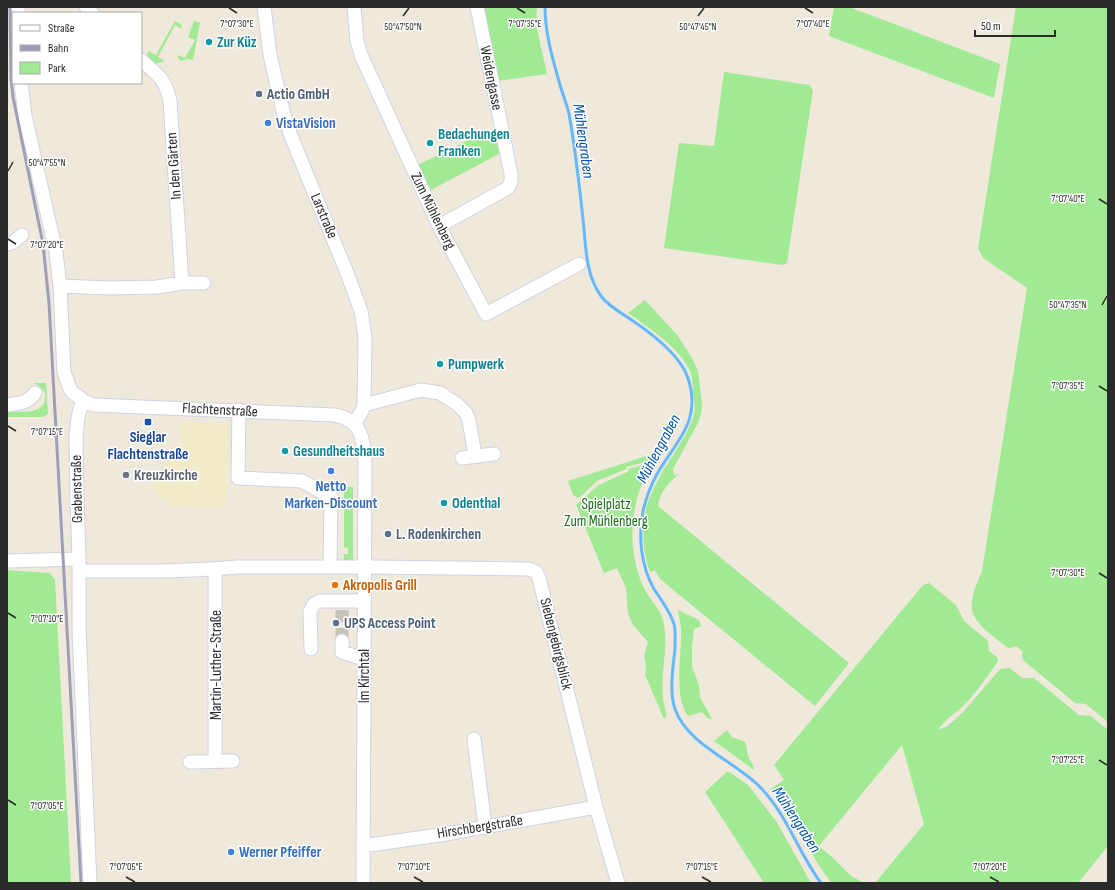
<svg xmlns="http://www.w3.org/2000/svg" width="1115" height="890" font-family="'Sofia Sans Condensed',sans-serif">
<style>
.education{fill:#f1ebc9}
.green{fill:#a1ea93}
.lines{fill:none;stroke-linecap:round;stroke-linejoin:round}
.stream{stroke:#65b8fa;stroke-width:3}
.minor-tunnel{stroke:#c7c3b8;stroke-width:13;stroke-dasharray:13 6;stroke-linecap:butt}
.minor-casing{stroke:#d1d1e5;stroke-width:15}
.minor{stroke:#fff;stroke-width:13}
.rail{stroke:#9e9eb7;stroke-width:3}
.ticks{fill:none;stroke:#2b2b2b;stroke-width:1.5}
.culture-dot{fill:#0f9aa8;stroke:#fff;stroke-width:1.5}
.service-dot{fill:#5c6f8a;stroke:#fff;stroke-width:1.5}
.shop-dot{fill:#3f7fe0;stroke:#fff;stroke-width:1.5}
.transit-dot{fill:#1a4fb4;stroke:#fff;stroke-width:1.5}
.worship-dot{fill:#6b7280;stroke:#fff;stroke-width:1.5}
.food-dot{fill:#e8710a;stroke:#fff;stroke-width:1.5}
.labels{text-anchor:middle;dominant-baseline:central;stroke-width:3;stroke-linejoin:round;paint-order:stroke}
.culture-label{font-size:15px;font-weight:bold;fill:#0d838f;stroke:#fff;text-anchor:start}
.street-label{font-size:15px;fill:#2b2b2b;stroke:#fff}
.service-label{font-size:15px;font-weight:bold;fill:#4e5e75;stroke:#fff;text-anchor:start}
.shop-label{font-size:15px;font-weight:bold;fill:#366cbe;stroke:#fff;text-anchor:start}
.transit-label{font-size:15px;font-weight:bold;fill:#164399;stroke:#fff}
.worship-label{font-size:15px;font-weight:bold;fill:#5b616d;stroke:#fff;text-anchor:start}
.park-label{font-size:15px;fill:#166f13;stroke:#fff}
.food-label{font-size:15px;font-weight:bold;fill:#c56008;stroke:#fff;text-anchor:start}
.water-label{font-size:16px;font-style:italic;fill:#0151a8;stroke:#fff}
.ticks-label{font-size:10px;text-anchor:middle;fill:#2b2b2b;stroke:#fff;stroke-width:3;stroke-linejoin:round;paint-order:stroke}
</style>
<rect width="100%" height="100%" fill="#eee9db"/>
<path class="education" d="M181 422 230 424 226 509 167 506 164 498 158 497 151 487 158 477H160L169 463 167 459 178 444Z"/>
<path class="green" d="M482 7H537L536 24 547 74 497 81Z
M834 7H849L1000 64 994 98 829 36Z
M1016 7H1108V722L1086 704 1075 703 1023 660 1022 654 1023 652 1016 646 1014 647 1008 648C994 636 968 622 972 601 973 591 978 581 982 571L1027 288 983 258 978 248Z
M175 21 181 24 182 29 175 25 158 57 165 61 152 65 146 59 148 51 156 55Z
M194 21H196L200 23 193 60 187 59 181 61 177 57 178 55 185 58 195 40 188 37Z
M724 72 809 85 813 90 787 263 782 265 664 248 679 143 714 146Z
M495 134 499 154 429 191 417 165 456 147V146L468 140Z
M645 300 678 336 692 358 698 371 702 404 701 414 698 423 673 469 674 475 679 474C668 483 660 492 658 506L849 663 815 706 660 579 655 570 650 572C642 551 641 523 648 502 652 490 659 479 664 468L667 465C676 449 688 434 693 417 696 409 694 401 693 393 693 386 693 378 690 371 681 349 648 327 628 313Z
M33 383H46L48 414 43 417H7V412C22 411 49 416 45 392L39 386Z
M662 451 654 465 649 461 626 467V469L597 481 579 498 573 495 568 481Z
M648 464 651 466C629 502 626 552 645 590 651 601 662 611 664 624 669 655 656 686 667 715L664 719 645 675 646 664 644 656 648 642 633 625 628 613 626 588 617 568 604 573 576 505 599 485 629 471 628 469Z
M344 487H353V562H344V554H348V548L344 547Z
M7 570 49 573 55 579 71 883H7Z
M929 583 956 605 964 621 988 641 989 651 998 658 997 663C986 678 976 693 963 706 955 714 944 720 938 730L948 726 964 711 1000 669 1010 668 1022 678H1034L1079 715 1091 716 1108 730V846L1078 883H875L924 824 902 745 819 846 833 858 851 876 864 883H831L816 861 790 813 770 789 784 780 774 765 923 585Z
M678 610 699 620 701 626 694 629 692 646V667L699 685 700 697 712 719 707 718 702 712 688 716C673 696 682 656 681 632 681 625 679 618 678 610Z
M727 730 732 737 745 742C748 748 746 750 748 755 749 761 754 763 754 770L714 741Z
M728 771 748 785 776 821 811 883H764L705 792Z"/>
<g class="lines">
<path class="stream" d="M545 7C545 34 553 60 560 85 563 95 567 105 569 114 576 152 580 191 584 229 586 252 587 277 601 296 609 307 622 313 633 321 651 333 681 356 688 378 702 421 677 440 657 474 651 485 646 498 643 511 638 537 641 566 654 589 661 600 670 611 674 624 676 632 675 641 675 649 673 667 669 692 675 709 687 744 734 761 759 786 787 814 798 852 821 883"/>
<path class="minor-tunnel" d="M342 641V610"/>
<g class="minor-casing">
<path id="minor" d="M18 7V13
M86 7 92 13
M264 7 270 55 284 115 291 136 347 273 361 311 365 337 364 405 362 411 354 424
M354 7 357 41 361 55 439 226 486 314 579 264
M141 60C158 75 165 78 170 101L182 283
M21 83 25 116 56 252 60 286 64 372 70 389 72 392 84 401 93 405 334 415C363 420 363 439 365 463L363 883
M439 226 506 189C512 185 511 180 511 174L477 7
M7 244 12 243 22 235
M60 286 110 288 157 287 182 283H204
M84 401 80 409 78 418 76 436 77 495 79 559V629L90 883
M7 405C20 403 27 404 35 393
M364 405 421 390 440 393 457 404 466 413 469 420 475 456
M239 410 238 478 302 481 331 497 330 567
M462 458 494 454
M7 561 79 559
M215 570V761
M80 571C132 571 185 572 238 567H374L529 569 536 572 539 578 596 807 618 883
M342 641V652L364 659
M311 649 310 612 314 604 320 601H364
M474 739 485 826
M190 762 233 761
M363 846 446 834 596 807"/>
</g>
<use href="#minor" class="minor"/>
<path class="rail" d="M10 7 11 79 13 97 43 244 49 303 81 883"/>
</g>
<path class="ticks" d="M229 8 237 13M517 8 525 13M805 8 813 13M403 16 409 8M698 16 704 8M8 171 13 162M1099 199 1107 204M8 239 16 244M1102 305 1107 296M1099 386 1107 391M8 426 16 431M1099 573 1107 578M8 613 16 618M1099 760 1107 765M8 800 16 805M126 877 135 882M414 877 423 882M702 877 711 882M990 877 999 882"/>
<g class="culture-dot">
<circle cx="209" cy="42" r="4"/>
<circle cx="430" cy="143" r="4"/>
<circle cx="440" cy="364" r="4"/>
<circle cx="285" cy="451" r="4"/>
<circle cx="444" cy="503" r="4"/>
</g>
<g class="service-dot">
<circle cx="259" cy="94" r="4"/>
<circle cx="388" cy="534" r="4"/>
<circle cx="336" cy="623" r="4"/>
</g>
<g class="shop-dot">
<circle cx="268" cy="123" r="4"/>
<circle cx="331" cy="471" r="4"/>
<circle cx="231" cy="852" r="4"/>
</g>
<rect class="transit-dot" x="144" y="418" width="8" height="8" rx="2"/>
<circle class="worship-dot" cx="126" cy="475" r="4"/>
<circle class="food-dot" cx="335" cy="585" r="4"/>
<g class="labels">
<g class="culture-label">
<text x="217" y="42">Zur Küz</text>
<text x="438" y="134">Bedachungen<tspan x="438" dy="17">Franken</tspan></text>
<text x="448" y="364">Pumpwerk</text>
<text x="293" y="451">Gesundheitshaus</text>
<text x="452" y="503">Odenthal</text>
</g>
<g class="street-label">
<text transform="translate(491 78) rotate(79)">Weidengasse</text>
<text transform="translate(174 166) rotate(-94)">In den Gärten</text>
<text transform="translate(433 211) rotate(64)">Zum Mühlenberg</text>
<text transform="translate(324 216) rotate(67)">Larstraße</text>
<text transform="translate(220 410) rotate(3)">Flachtenstraße</text>
<text transform="translate(77 489) rotate(-91)">Grabenstraße</text>
<text transform="translate(556 644) rotate(76)">Siebengebirgsblick</text>
<text transform="translate(216 665) rotate(-90)">Martin-Luther-Straße</text>
<text transform="translate(364 676) rotate(-90)">Im Kirchtal</text>
<text transform="translate(480 827) rotate(-9)">Hirschbergstraße</text>
</g>
<g class="service-label">
<text x="267" y="94">Actio GmbH</text>
<text x="396" y="534">L. Rodenkirchen</text>
<text x="344" y="623">UPS Access Point</text>
</g>
<g class="shop-label">
<text x="276" y="123">VistaVision</text>
<text x="331" y="486" text-anchor="middle">Netto<tspan x="331" dy="17">Marken-Discount</tspan></text>
<text x="239" y="852">Werner Pfeiffer</text>
</g>
<g class="transit-label">
<text x="148" y="437">Sieglar<tspan x="148" dy="17">Flachtenstraße</tspan></text>
</g>
<g class="worship-label">
<text x="134" y="475">Kreuzkirche</text>
</g>
<g class="park-label">
<text x="606" y="504">Spielplatz<tspan x="606" dy="17">Zum Mühlenberg</tspan></text>
</g>
<g class="food-label">
<text x="343" y="585">Akropolis Grill</text>
</g>
<g class="water-label">
<text transform="translate(583 141) rotate(82)">Mühlengraben</text>
<text transform="translate(659 449) rotate(-62)">Mühlengraben</text>
<text transform="translate(796 820) rotate(57)">Mühlengraben</text>
</g>
</g>
<g class="ticks-label">
<text x="237" y="27">7°07'30"E</text>
<text x="525" y="27">7°07'35"E</text>
<text x="813" y="27">7°07'40"E</text>
<text x="403" y="30">50°47'50"N</text>
<text x="698" y="30">50°47'45"N</text>
<text x="47" y="166">50°47'55"N</text>
<text x="1068" y="202">7°07'40"E</text>
<text x="47" y="248">7°07'20"E</text>
<text x="1068" y="308">50°47'35"N</text>
<text x="1068" y="389">7°07'35"E</text>
<text x="47" y="435">7°07'15"E</text>
<text x="1068" y="576">7°07'30"E</text>
<text x="47" y="622">7°07'10"E</text>
<text x="1068" y="763">7°07'25"E</text>
<text x="47" y="809">7°07'05"E</text>
<text x="126" y="870">7°07'05"E</text>
<text x="414" y="870">7°07'10"E</text>
<text x="702" y="870">7°07'15"E</text>
<text x="990" y="870">7°07'20"E</text>
</g>
<rect width="1115" height="890" fill="none" stroke="#2b2b2b" stroke-width="16"/>
<rect x="12" y="12" width="130" height="72" fill="#ffffff" stroke="#aaaaaa"/>
<rect x="20" y="25" width="20" height="6" fill="#ffffff" stroke="#aaaaaa"/>
<text x="48" y="32" font-size="12" fill="#2b2b2b">Straße</text>
<rect x="20" y="45" width="20" height="6" fill="#9e9eb7" stroke="#aaaaaa"/>
<text x="48" y="52" font-size="12" fill="#2b2b2b">Bahn</text>
<rect x="20" y="62" width="20" height="12" fill="#a1ea93" stroke="#aaaaaa"/>
<text x="48" y="72" font-size="12" fill="#2b2b2b">Park</text>
<path d="M975 30v6h80v-6" fill="none" stroke="#2b2b2b" stroke-width="2"/>
<text x="981" y="30" font-size="12" fill="#2b2b2b" stroke="#ffffff" stroke-width="3" paint-order="stroke">50 m</text>
</svg>
